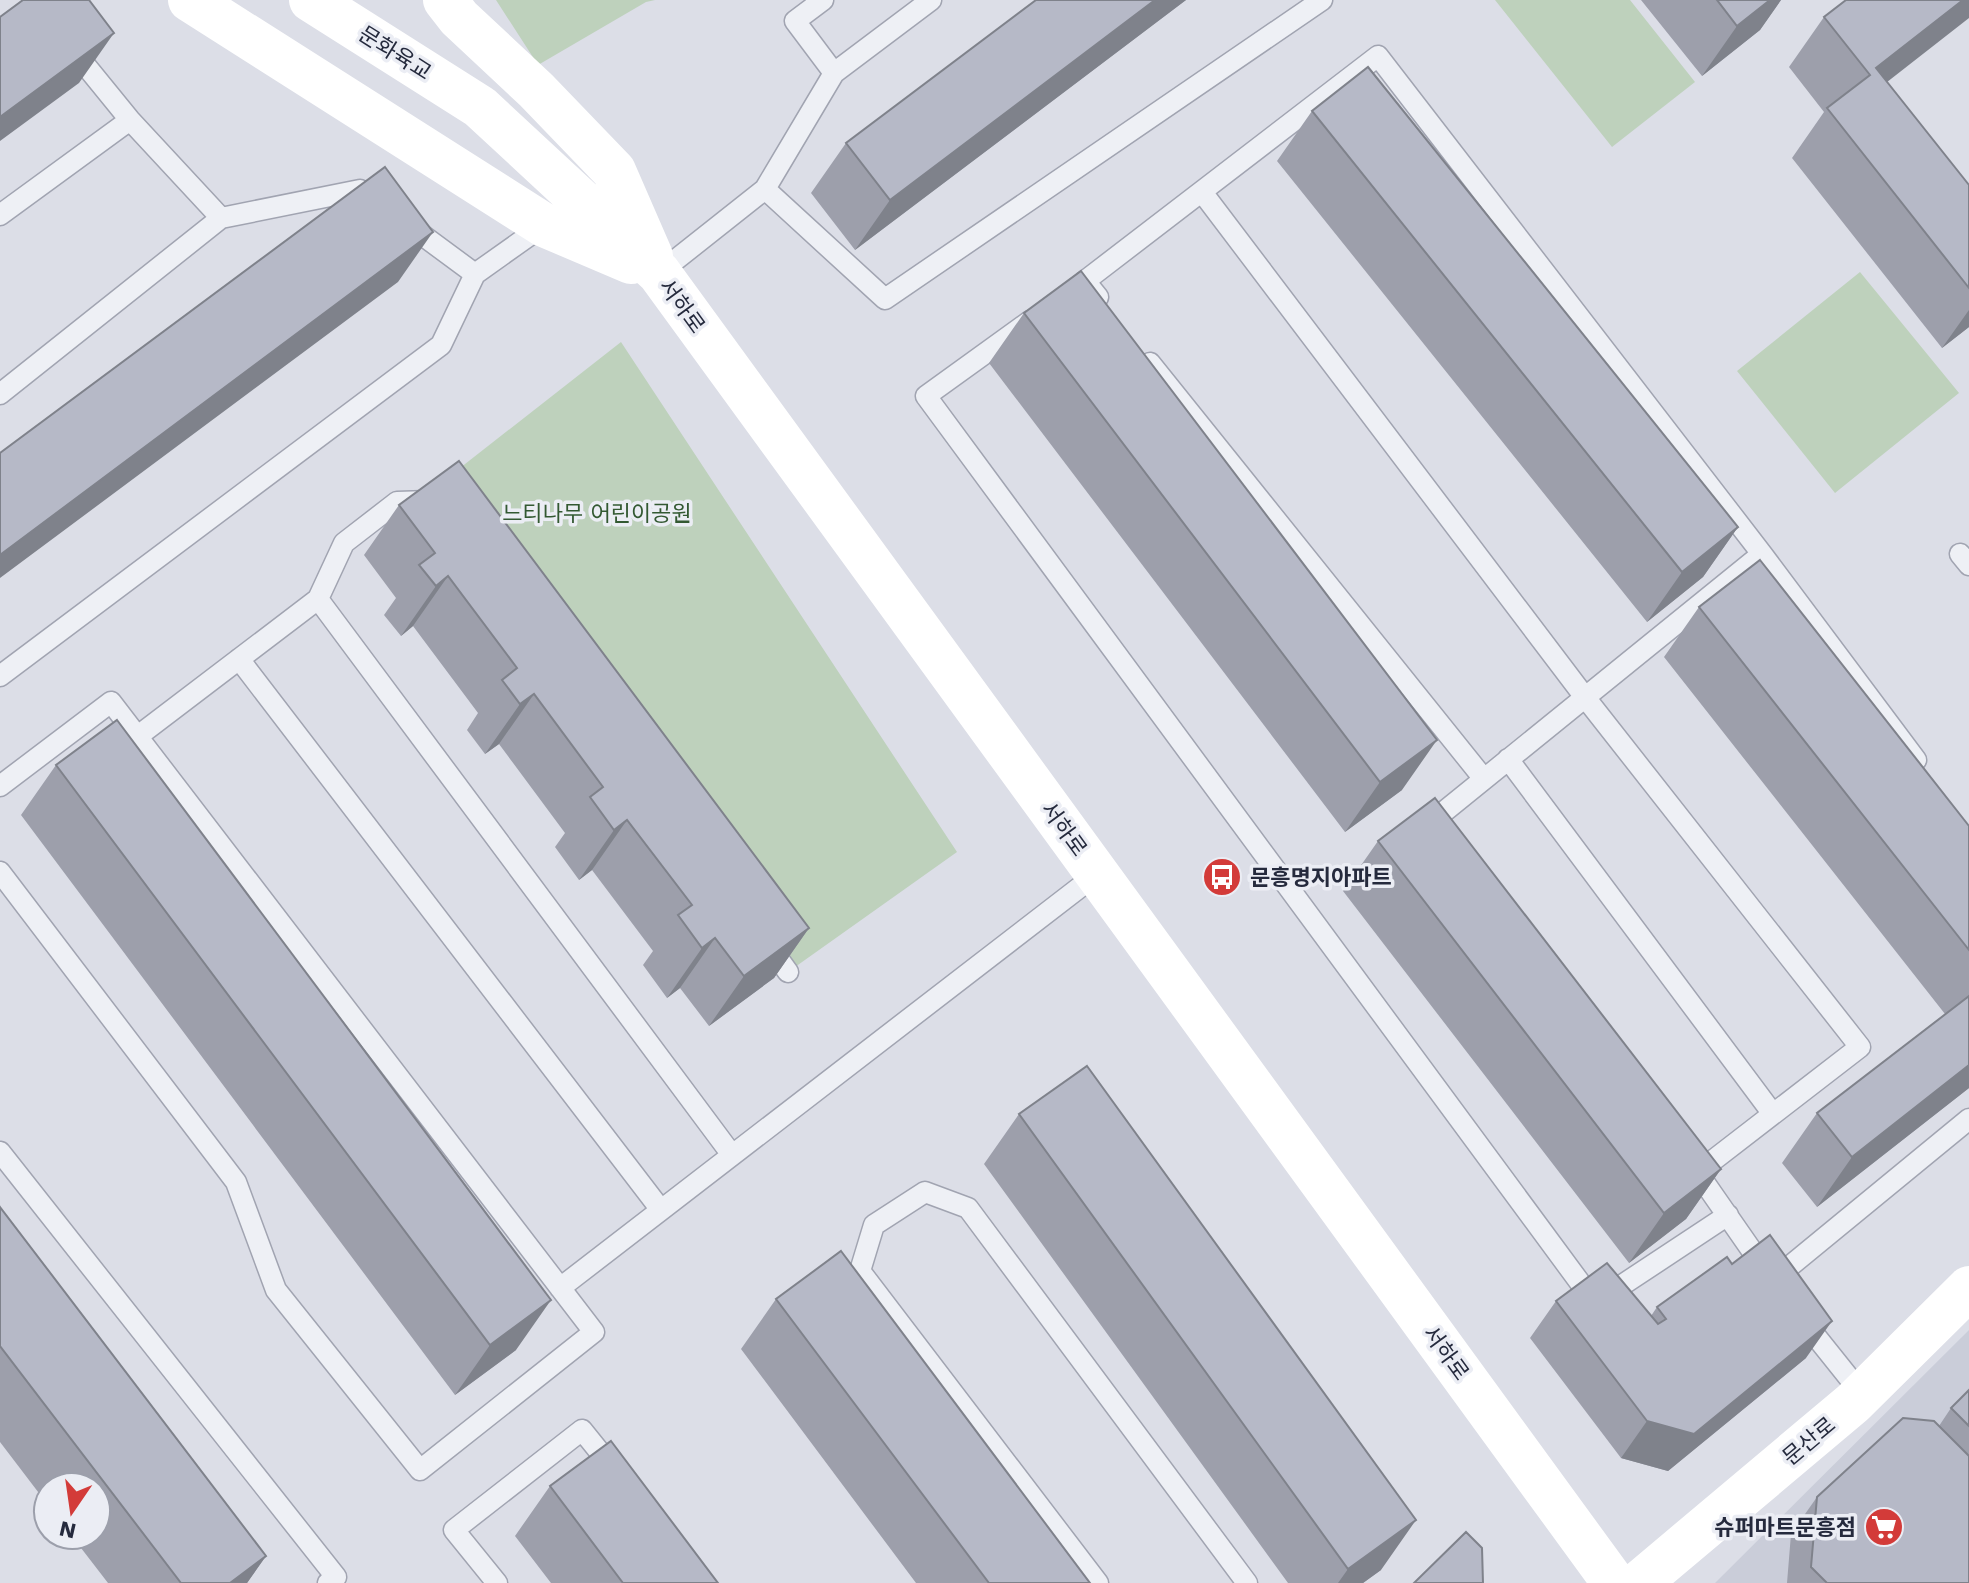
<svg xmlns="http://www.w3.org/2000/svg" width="1969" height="1583" font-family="'Work Sans','Noto Sans KR',sans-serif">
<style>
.built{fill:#cacdd9}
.green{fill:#bed1bc}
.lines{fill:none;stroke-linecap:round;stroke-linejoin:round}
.lane-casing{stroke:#a1a4b1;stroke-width:23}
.lane{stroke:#eef0f5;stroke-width:20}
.secondary{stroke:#fff;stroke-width:44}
.wall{fill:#9d9fab}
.shaded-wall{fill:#7f828b}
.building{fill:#b6b9c7;stroke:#7f828b;stroke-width:2}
.labels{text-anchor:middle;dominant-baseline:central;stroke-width:7;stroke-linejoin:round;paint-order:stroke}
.street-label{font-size:22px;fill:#252a3d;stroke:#ebedf4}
.park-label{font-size:22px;fill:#335932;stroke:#ebedf4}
.poi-label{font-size:22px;font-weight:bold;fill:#252a3d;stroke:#ebedf4;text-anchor:start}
</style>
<rect width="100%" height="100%" fill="#dcdee7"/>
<path class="built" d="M1969 1330V1583H1715Z"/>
<path class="green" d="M496 0H655L646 2 538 65Z
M1495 0H1630L1695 82 1612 147Z
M1860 272 1959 393 1835 493 1737 371Z
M621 342 957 852 788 972 437 486Z"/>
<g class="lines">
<g class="lane-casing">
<path id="lane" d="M73 50 130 120 221 218
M834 73 931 0
M765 189 885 299 1322 0
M1202 192 1584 696 1860 1047 1698 1172
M0 215 130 120
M659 273 765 189 834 73 795 21 823 0
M475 274 544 225
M1098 297 1085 281 1378 56 1762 554 1916 760
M1030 321 926 396 1595 1303 1728 1215
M1150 363 1484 779
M0 394 221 218 360 190 373 199
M1960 554 1969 565
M318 599 732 1155
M239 659 661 1210
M0 676 441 345 475 274 406 223
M138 736 318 599 344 543 397 502 429 501
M1508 759 1773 1114
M0 786 111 702 594 1332 420 1470 276 1290 236 1182 0 872
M1435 830 1430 823 1762 554
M767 943 788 972
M0 1152 336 1577 328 1583
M1693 1166 1766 1271
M1773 1280 1969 1119
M560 1288 1097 874
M1802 1319 1862 1394
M497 1583 454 1530 582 1430 615 1471
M1098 1583 860 1271 874 1225 925 1192 968 1208 1247 1583"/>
</g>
<use href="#lane" class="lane"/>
<path class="secondary" d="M190 0 544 225 631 262
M311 0 480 107 659 273 1614 1583
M445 0 459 18 536 90 614 171 651 256
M1639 1583 1853 1403 1969 1288"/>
</g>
<path class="wall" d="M1036 0H1186L855 250 811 193 846 143Z
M1641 0H1781L1760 30 1702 76Z
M1824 17 1887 82 1969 185V327L1942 348 1792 158 1824 112 1789 67Z
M1312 111 1738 527 1703 577 1647 622 1277 161Z
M1024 313 1402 790 1345 832 989 363Z
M399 505 809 928 774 978 709 1026 680 988 667 998 643 965 653 951 592 870 579 880 555 847 565 833 499 744 485 754 467 730 478 713 413 626 401 636 384 615 396 598 364 555Z
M1699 607 1969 826V1088L1817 1207 1782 1163 1817 1113 1945 1014 1664 657Z
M56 765 516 1350 455 1395 21 815Z
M1378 841 1721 1169 1686 1219 1629 1263 1343 891Z
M1019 1114 1381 1570 1363 1583H1288L984 1164Z
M0 1207 266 1556 247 1583H108L71 1535H96V1487H48V1505L0 1442Z
M776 1299 1090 1583H916L741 1349Z
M1556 1301 1651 1316 1657 1307 1806 1358 1668 1471 1621 1458 1530 1338Z
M1969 1390V1583H1787L1791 1534 1817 1497 1939 1426 1951 1408Z
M550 1486 718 1583H551L515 1536Z"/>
<path class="shaded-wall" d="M1155 0H1186L855 250 890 200Z
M1770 0H1781L1760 30 1702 76 1737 26Z
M1963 0H1969V18L1841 118 1876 68Z
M114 33 79 83 0 141V117Z
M433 232 398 282 0 578V555Z
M1969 310V327L1942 348Z
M1738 527 1703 577 1647 622 1682 572Z
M448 576 413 626 401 636 436 586Z
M534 694 499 744 485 754 520 704Z
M1437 740 1402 790 1345 832 1380 782Z
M627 820 592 870 579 880 614 830Z
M809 928 774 978 709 1026 744 976Z
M715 938 680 988 667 998 702 948Z
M1969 1065V1088L1817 1207 1852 1157Z
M1721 1169 1686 1219 1629 1263 1664 1213Z
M551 1300 516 1350 455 1395 490 1345Z
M1832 1321 1806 1358 1668 1471 1621 1458 1647 1421Z
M1416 1520 1381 1570 1363 1583H1338L1348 1569Z
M266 1556 247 1583H230Z"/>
<path class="building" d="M23 0H89L114 33 0 117V17Z
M1036 0H1155L890 200 846 143Z
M1717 0H1770L1737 26Z
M1846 0H1963L1876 68 1969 185V288L1827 108 1870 75 1824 17Z
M1368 67 1738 527 1682 572 1312 111Z
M385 167 433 232 0 555V453Z
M1081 271 1437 740 1380 782 1024 313Z
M459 461 809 928 744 976 715 938 702 948 678 915 692 905 627 820 614 830 590 797 603 787 534 694 520 704 502 680 517 668 448 576 436 586 419 565 435 553 399 505Z
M1760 560 1969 826V950L1699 607Z
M117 720 551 1300 490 1345 56 765Z
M1435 798 1721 1169 1664 1213 1378 841Z
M1969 996V1065L1852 1157 1817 1113Z
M1087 1066 1416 1520 1348 1569 1019 1114Z
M0 1207 266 1556 230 1583H181L0 1346Z
M1770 1235 1832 1321 1694 1434 1647 1421 1556 1301 1607 1263 1658 1324 1666 1319 1657 1307 1727 1257 1732 1264Z
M841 1251 1090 1583H989L776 1299Z
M1969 1390V1426L1951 1408Z
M1903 1418 1934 1421 1969 1456V1583H1827L1811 1567 1817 1497Z
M611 1441 718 1583H623L550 1486Z
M1466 1532 1482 1548 1483 1583H1414Z"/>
<defs>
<g id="bus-disc" transform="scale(2)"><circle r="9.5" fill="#d33b39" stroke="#ebedf4"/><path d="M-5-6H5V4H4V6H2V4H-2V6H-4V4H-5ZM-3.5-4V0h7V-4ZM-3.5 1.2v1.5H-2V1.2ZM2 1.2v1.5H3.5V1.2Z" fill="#fff"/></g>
<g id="supermarket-disc" transform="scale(2)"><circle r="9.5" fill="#d33b39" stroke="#ebedf4"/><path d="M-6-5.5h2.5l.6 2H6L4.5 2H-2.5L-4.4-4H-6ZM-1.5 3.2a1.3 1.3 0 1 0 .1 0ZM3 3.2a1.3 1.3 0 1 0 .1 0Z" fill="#fff"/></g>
</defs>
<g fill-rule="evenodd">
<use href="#bus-disc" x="1222" y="877"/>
<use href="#supermarket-disc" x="1884" y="1527"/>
</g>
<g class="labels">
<g class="street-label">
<text transform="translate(395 53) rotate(32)">문화육교</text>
<text transform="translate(682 306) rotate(54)">서하로</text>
<text transform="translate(1064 829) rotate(54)">서하로</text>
<text transform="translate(1446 1353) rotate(54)">서하로</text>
<text transform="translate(1809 1441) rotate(-40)">문산로</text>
</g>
<g class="park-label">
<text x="597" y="513">느티나무 어린이공원</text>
</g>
<g class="poi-label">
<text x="1250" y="877">문흥명지아파트</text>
<text x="1856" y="1527" text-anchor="end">슈퍼마트문흥점</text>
</g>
</g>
<g transform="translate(72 1511) rotate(193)"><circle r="38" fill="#ebedf4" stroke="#9c9fab" stroke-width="2"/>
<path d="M0-6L14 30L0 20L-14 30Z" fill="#d33b39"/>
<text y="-12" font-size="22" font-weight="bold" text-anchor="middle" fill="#252a3d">N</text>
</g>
</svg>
